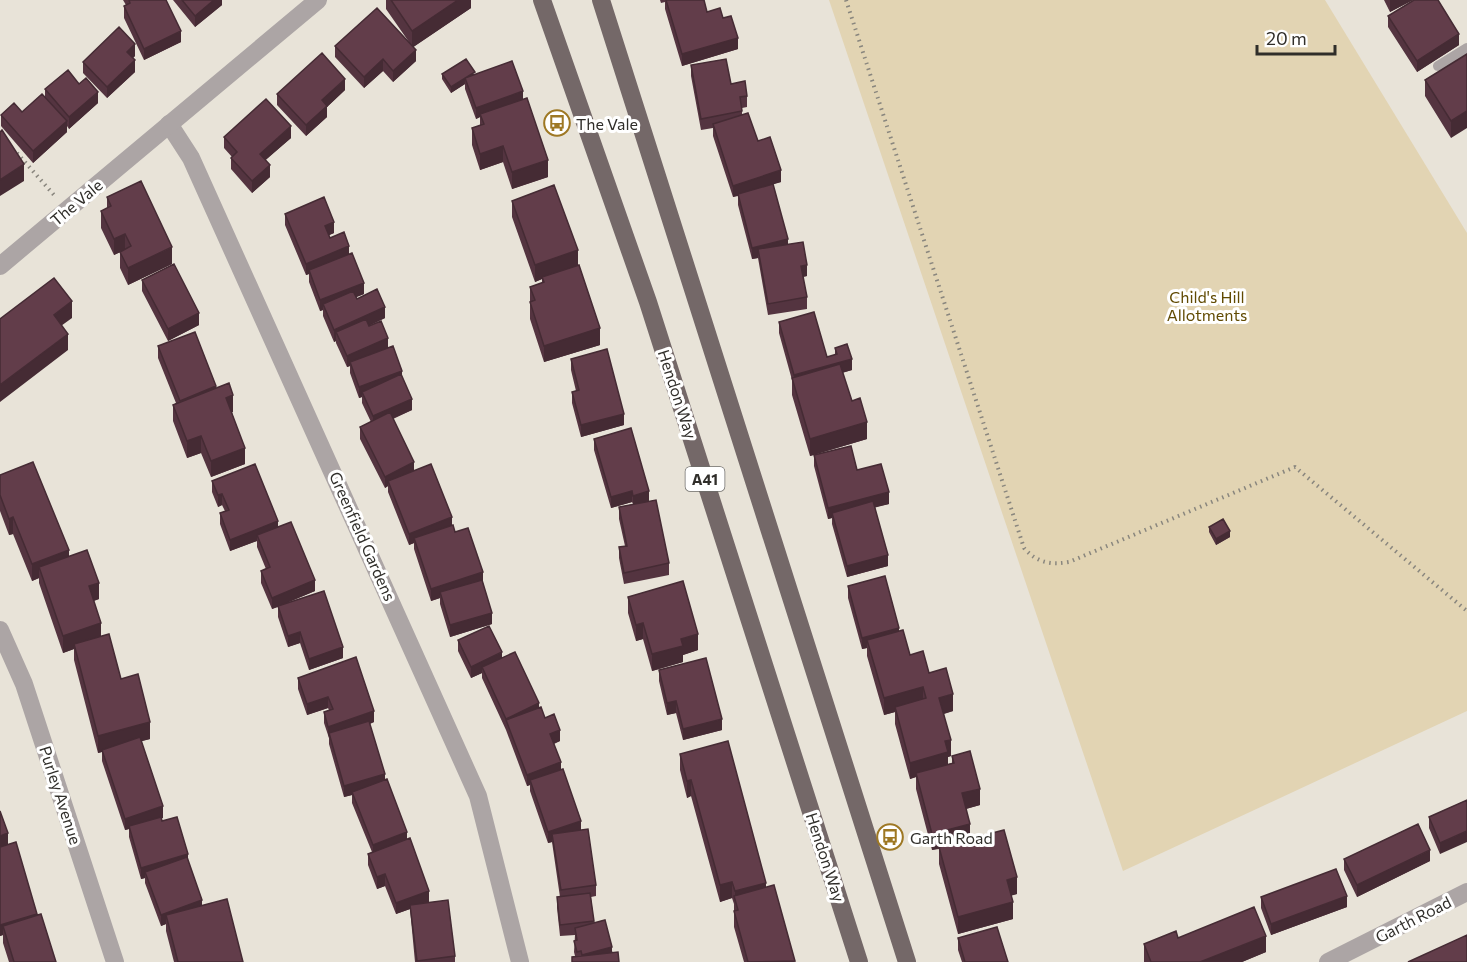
<svg xmlns="http://www.w3.org/2000/svg" width="1467" height="962" font-family="Commissioner,sans-serif">
<style>
.green{fill:#e2d4b3}
.lines{fill:none;stroke-linecap:round;stroke-linejoin:round}
.path{stroke:#89867e;stroke-width:4;stroke-dasharray:1.5 4.5;stroke-linecap:butt}
.service{stroke:#aca5a5;stroke-width:10}
.minor{stroke:#aca5a5;stroke-width:18}
.tertiary{stroke:#aca5a5;stroke-width:18}
.trunk{stroke:#746868;stroke-width:18}
.wall{fill:#543440}
.shaded-wall{fill:#452b34}
.building{fill:#623d4a;stroke:#452b34;stroke-width:1.5}
.labels{text-anchor:middle;dominant-baseline:central;stroke-width:6;stroke-linejoin:round;paint-order:stroke}
.shield{fill:#fff;stroke:#6e6d6a;stroke-width:1.5}
.shield-label{font-size:15px;font-weight:bold;fill:#302e2a}
.poi-label{font-size:16px;fill:#302e2a;stroke:#fff;text-anchor:start}
.street-label{font-size:16px;fill:#302e2a;stroke:#fff}
.park-label{font-size:16px;fill:#614a02;stroke:#fff}
</style>
<rect width="100%" height="100%" fill="#e8e3d8"/>
<path class="green" d="M829 0H1325L1467 233V711L1123 871Z"/>
<g class="lines">
<path class="path" d="M846 0 1024 548C1037 563 1051 565 1069 562L1295 467 1467 611
M17 153 54 195"/>
<path class="service" d="M1438 66 1467 48"/>
<path class="minor" d="M169 124 191 158 478 796 520 962
M0 630 24 684 115 962
M1328 962 1467 892"/>
<path class="tertiary" d="M0 266 318 0"/>
<path class="trunk" d="M542 0 648 302 859 962
M601 0 907 962"/>
</g>
<path class="wall" d="M123 0H166L181 42 144 60 124 18V6L126 5Z
M173 0H222V5L195 27Z
M386 0H471V8L413 47 416 61 393 82 383 71 364 88 335 57V46L409 42 386 9Z
M660 0H704L707 12 723 18 738 49 682 66 665 9V2L661 3Z
M1384 0H1413L1390 12Z
M1388 16 1459 45 1417 72 1388 27Z
M1467 54 1451 138 1425 96V80Z
M135 56 133 58 135 72 107 98 83 73V62Z
M691 65 731 84 747 96V107L742 108V114L781 182 772 184 788 244 807 276 803 277 807 297V309L768 315 758 258 752 259 738 205V196L733 197 713 136V128L701 130 691 76Z
M442 74H475L523 100 548 177 512 189 503 162 480 170 472 145V128L480 125V117L476 119 465 89V84L451 93 442 79Z
M79 84 98 103 69 129 67 126V132L33 163 1 126V115L22 112 45 97V89Z
M345 90 327 107V117L306 136 277 105V94Z
M224 137 291 138 265 160 270 177 252 193 231 169V158L232 157 224 148Z
M107 197 172 264 128 285 120 268V252L114 255 101 228V211L107 208Z
M512 201 578 265 600 345 544 362 530 319V287L542 283V279L535 282 512 217Z
M285 214 334 233 329 235 330 238 349 254 364 294 356 297 357 299 385 318 369 326 388 348 402 377 412 410 393 419 414 471 452 525 483 583 492 624 450 637 440 604V598L431 601 414 549V543L409 545 388 492V486L385 488 360 439V427L371 422 362 403V397L359 398 350 373V366L347 367 336 343V341L334 342 323 316V310L320 311 309 282V274L306 275 285 225Z
M142 280 199 325 168 341 142 291Z
M779 322 827 357 835 355V348L852 370 842 373 852 401 867 439 810 456 792 395V380L779 333Z
M158 346 216 388 233 412H232L245 464 211 477 201 453 187 458 173 421V405L176 403 158 358Z
M571 359 624 425 581 437 572 403V392L576 391 571 370Z
M594 439 649 501 669 563V575L624 584 619 558V547L625 546 619 519V507L633 504 632 502 611 508 594 450Z
M814 455 857 470 889 504 875 507 888 566 847 577 832 524V518L828 519 814 466Z
M0 475 69 556 99 599 94 601 101 636 121 679 150 739 141 741 163 818H161L162 821 188 860 202 905 243 962H174L166 931V924L161 926 145 883V878L141 879 129 837V829L125 830 102 761V752L98 753 74 660V649L63 653 39 583V578L32 581 13 534 9 535 0 511Z
M212 481 278 527 315 591 289 602 343 658 309 670 300 643 288 647 278 617V607L272 609 261 583V571L266 569 257 547V541L230 551 220 524V513L225 511 222 505 218 507 212 492Z
M1209 527 1230 537 1216 545 1209 532Z
M848 586 899 631 910 655 929 673 953 711 944 714 951 756 948 757V764L952 763V756L980 805 966 809 970 839 1017 894 1011 895 1013 919 958 934 939 864V849L932 850 916 789V777L910 779 895 724V712L884 715 867 656V648L862 649 848 598Z
M628 597 698 650 683 655V662L652 671 643 639 636 641 628 613Z
M458 640 502 658 539 708 560 741 554 744 561 769 581 830 596 885V896L591 897 594 923 619 962H572V957L575 956 574 952 575 935 560 936 557 908V897H560L552 842 548 843 530 791V785L527 786 506 730 482 678V673L471 678 458 651Z
M659 670 722 730 683 740 676 713 667 715 659 681Z
M298 678 374 722 370 724 385 780 407 839 429 902 455 956V962H463H415L410 909 396 914 385 886 377 889 368 865V854L372 852 352 803V795L344 797 329 744V738L324 723V712L329 710 328 708 307 715 298 689Z
M680 754 766 887 795 962H744L734 927V904L732 898 720 902 691 796 687 798 680 770Z
M1467 800 1440 854 1429 828V817Z
M0 811 8 845 56 962H9L3 943V935L0 936Z
M1344 859 1430 861 1357 897 1344 870Z
M1261 897 1347 907 1271 935 1261 908Z
M958 938 1008 962H962L958 950Z
M1144 944 1266 952 1242 962H1144Z"/>
<path class="shaded-wall" d="M214 0H222V5L195 27V16Z
M458 0H471V8L412 48V31Z
M1390 0H1413L1390 12Z
M181 31V42L144 60V49Z
M1459 34V45L1417 72V61Z
M738 38V49L682 66V54Z
M135 44V56L127 63V52Z
M416 50V61L393 82V71Z
M383 59V71L364 88V77Z
M135 60V72L107 98V87Z
M465 78V84L451 93V87Z
M345 79V90L327 107V117L306 136V125L322 100Z
M523 91V102L480 114V117L476 119V108Z
M98 92V103L69 129V117Z
M1467 111V128L1451 138V121Z
M67 121V132L33 163V151Z
M291 126V138L260 165V154Z
M503 146V162L480 170V154Z
M548 160V177L512 189V172Z
M24 164V181L0 196V180Z
M270 165V177L252 193V181Z
M781 170V182L733 197V186Z
M334 222V233L325 237V226Z
M125 234V250L114 255V239Z
M788 239V250L758 249V258L752 259V248Z
M349 246V257L309 270V274L306 275V264Z
M172 247V264L128 285V268Z
M578 250V266L542 277V279L535 282V265Z
M807 265V276L801 277V266Z
M364 283V294L325 310 323 304V310L320 311V300Z
M72 301V318L54 331V315Z
M385 307V318L339 339 336 332V341L334 342V330Z
M199 313V325L168 341V329Z
M600 328V345L544 362V346Z
M68 334V350L0 402V385Z
M388 338V350L350 362V366L347 367V356Z
M852 359V370L794 386V375Z
M402 371V383L362 392V397L359 398V387Z
M216 386V398L180 412V401Z
M233 395V412L226 414V398Z
M412 399V410L373 427V416Z
M624 414V425L581 437V425Z
M867 422V439L810 456V439Z
M201 436V453L187 458V441Z
M245 448V464L211 477V461Z
M414 462V473L388 481V486L385 488V477Z
M632 491V502L611 508V497Z
M649 491V503L633 507V496Z
M889 492V504L834 518 832 513V518L828 519V508Z
M222 494V505L218 507V495Z
M13 517V534L9 535V519Z
M452 517V529L414 538V543L409 545V534Z
M278 521V532L257 535V541L230 551V540Z
M1230 531V537L1216 545V539Z
M69 550V566L39 567V578L32 581V564Z
M888 555V566L847 577V566Z
M483 572V583L440 592V598L431 601V589Z
M315 580V591L272 609V598Z
M99 583V599L89 602V586Z
M492 613V624L450 637V625Z
M101 623V640L74 644V649L63 653V636Z
M643 623V639L636 641V625Z
M899 628V639L867 640V648L862 649V638Z
M300 632V643L288 647V636Z
M698 634V650L683 655V662L652 671V654L681 639Z
M343 647V658L309 670V659Z
M502 652V663L482 667V673L471 678V667Z
M923 687V703L895 707V712L884 715V698Z
M953 694V711L939 715V698Z
M328 697V708L307 715V704Z
M676 701V713L667 715V703Z
M539 703V715L506 720V730V719Z
M374 711V722L330 737 329 733 328 738V727Z
M722 719V730L683 740V729Z
M150 722V739L98 753V736Z
M560 730V741L550 745V734Z
M951 740V756L948 757V769L916 773V777L910 779V763L945 741Z
M561 762V773L530 780V785L527 786V775Z
M385 774V786L352 792V795L344 797V786Z
M691 780V796L687 798V781Z
M980 789V805L962 810V793Z
M163 806V818L130 828 129 826V829L125 830V819Z
M581 821V832L552 834V842L548 843V832Z
M970 824V841L932 850V834Z
M1467 831V842L1440 854V843Z
M407 832V843L373 856V845Z
M8 833V845L0 847V836Z
M1430 850V861L1357 897V885Z
M188 854V865L145 872V878L141 879V868Z
M385 874V886L377 889V877Z
M1017 877V894L1007 897V880Z
M732 882V898L720 902V885Z
M766 883V899L735 900V891Z
M429 891V902L410 905V909L396 914V903Z
M1347 896V907L1271 935V924Z
M202 900V911L166 915V924L161 926V915Z
M1013 902V919L958 934V917Z
M37 914V925L3 926V935L0 936V925Z
M1266 936V952L1242 962H1200Z
M612 947V958L582 955Z"/>
<path class="building" d="M129 0H166L181 31 144 49 124 6 130 3Z
M182 0H214L195 16Z
M391 0H458L412 31Z
M666 0H704L707 12 720 8 723 18 731 16 738 38 682 54Z
M1414 0H1438L1459 34 1417 61 1388 16Z
M377 8 416 50 393 71 383 59 364 77 335 46Z
M119 27 135 44 127 52 135 60 107 87 83 62Z
M322 53 345 79 322 100 327 106 306 125 277 94Z
M1467 54V111L1451 121 1425 80Z
M466 59 475 72 451 87 442 74Z
M726 59 731 84 745 81 747 96 740 97 742 111 701 119 691 65Z
M512 61 523 91 476 108 465 78Z
M68 70 79 84 86 78 98 92 69 117 45 89Z
M42 94 67 121 33 151 1 115 14 103 22 112Z
M527 98 548 160 512 172 503 146 480 154 472 128 484 124 480 114Z
M266 99 291 126 260 154 270 165 252 181 231 158 237 152 224 137Z
M748 113 758 141 770 137 781 170 733 186 713 124Z
M2 130 24 164 0 180V132Z
M141 181 172 247 128 268 120 252 131 246 125 234 114 239 101 211 111 206 107 197Z
M773 184 788 239 752 248 738 194Z
M554 185 578 250 535 265 512 201Z
M324 197 334 222 325 226 330 238 344 232 349 246 306 264 285 214Z
M803 242 807 265 801 266 807 297 768 304 758 249Z
M352 253 364 283 320 300 309 270Z
M174 264 199 313 168 329 142 280Z
M579 265 600 328 544 346 530 302 535 300 530 287 544 282 542 277Z
M54 278 72 301 54 315 68 334 0 385V319Z
M377 289 385 307 334 330 323 304 353 291 357 299Z
M814 312 827 357 837 354 835 348 847 344 852 359 794 375 779 322Z
M366 319 369 326 381 321 388 338 347 356 336 332Z
M195 332 216 386 180 401 158 346Z
M393 346 402 371 359 387 350 362Z
M607 349 624 414 581 425 572 392 579 390 571 359Z
M840 364 852 401 860 398 867 422 810 439 792 378Z
M401 374 412 399 373 416 362 392Z
M229 383 233 395 226 398 245 448 211 461 201 436 187 441 173 405Z
M390 412 414 462 385 477 360 427Z
M631 428 649 491 633 496 632 491 611 497 594 439Z
M851 446 857 470 881 464 889 492 828 508 814 455Z
M33 462 69 550 32 564 13 517 9 519 0 495V475Z
M255 464 278 521 230 540 220 513 229 510 222 494 218 495 212 481Z
M431 464 452 517 409 534 388 481Z
M656 500 669 563 624 573 619 547 627 546 619 507Z
M873 501 888 555 847 566 832 513Z
M1223 519 1230 531 1216 539 1209 527Z
M291 522 315 580 272 598 261 571 270 567 257 535Z
M453 525 455 532 468 528 483 572 431 589 414 538Z
M87 550 99 583 89 586 101 623 63 636 39 567Z
M885 576 899 628 862 638 848 586Z
M482 580 492 613 450 625 440 592Z
M683 581 698 634 681 639 683 646 652 654 643 623 636 625 628 597Z
M324 591 343 647 309 659 300 632 288 636 278 606Z
M489 626 502 652 471 667 458 640Z
M903 630 910 655 923 651 929 673 946 668 953 694 939 698 951 740 945 741 948 752 910 763 895 707 926 698 923 687 884 698 867 640Z
M109 634 121 679 138 674 150 722 98 736 74 644Z
M515 652 539 703 506 719 482 667Z
M356 657 374 711 328 727 324 712 333 709 328 697 307 704 298 678Z
M706 658 722 719 683 729 676 701 667 703 659 670Z
M541 707 545 718 554 714 560 730 550 734 561 762 527 775 506 720Z
M369 721 385 774 344 786 329 733Z
M140 737 163 806 125 819 102 750Z
M728 741 766 883 735 891 732 882 720 885 691 780 687 781 680 754Z
M970 751 980 789 962 793 970 824 932 834 916 773 954 763 952 756Z
M563 769 581 821 548 832 530 780Z
M387 779 407 832 373 845 352 792Z
M1467 800V831L1440 843 1429 817Z
M0 811 8 833 0 836Z
M161 817 162 821 177 817 188 854 141 868 129 826Z
M1418 824 1430 850 1357 885 1344 859Z
M588 829 596 885 561 890 552 834Z
M1004 830 1017 877 1007 880 1013 902 958 917 939 847Z
M410 838 429 891 396 903 385 874 377 877 368 854Z
M16 842 37 914 0 925V847Z
M187 857 202 900 161 915 145 872Z
M1336 869 1347 896 1271 924 1261 897Z
M774 885 795 961 748 962 734 911 738 910 734 896Z
M590 893 594 921 560 925 557 897Z
M227 899 243 962H178L166 915Z
M448 900 455 956 417 961 410 905Z
M1254 907 1266 936 1200 962H1151L1144 944 1176 931 1178 938Z
M41 914 56 962H14L3 926Z
M605 920 612 947 582 955 581 951 577 952 574 941 577 940 575 928Z
M997 927 1008 962H965L958 938Z
M1467 935V962H1408Z
M618 952 619 962H572V957Z"/>
<defs>
<g id="bus-ring" transform="scale(1.35)"><circle r="9.5" fill="#fff" stroke="#9e7824" stroke-width="1.5"/><path d="M-5-6H5V4H4V6H2V4H-2V6H-4V4H-5ZM-3.5-4V0h7V-4ZM-3.5 1.2v1.5H-2V1.2ZM2 1.2v1.5H3.5V1.2Z" fill="#9e7824"/></g>
</defs>
<g fill-rule="evenodd">
<use href="#bus-ring" x="557" y="123"/>
<use href="#bus-ring" x="890" y="837"/>
</g>
<g class="labels">
<rect class="shield" x="685.5" y="467" width="39" height="24" rx="4.5"/>
<g class="shield-label">
<text x="705" y="479">A41</text>
</g>
<g class="poi-label">
<text x="576" y="123">The Vale</text>
<text x="910" y="837">Garth Road</text>
</g>
<g class="street-label">
<text transform="translate(76 202) rotate(-40)">The Vale</text>
<text transform="translate(678 394) rotate(72)">Hendon Way</text>
<text transform="translate(363 536) rotate(66)">Greenfield Gardens</text>
<text transform="translate(61 795) rotate(72)">Purley Avenue</text>
<text transform="translate(826 857) rotate(72)">Hendon Way</text>
<text transform="translate(1413 919) rotate(-27)">Garth Road</text>
</g>
<g class="park-label">
<text x="1207" y="296">Child's Hill<tspan x="1207" dy="18">Allotments</tspan></text>
</g>
</g>
<path d="M1257 45v9h78v-9" fill="none" stroke="#302e2a" stroke-width="3"/>
<text x="1266" y="45" font-size="18" fill="#302e2a" stroke="#ffffff" stroke-width="4.5" paint-order="stroke">20 m</text>
</svg>
